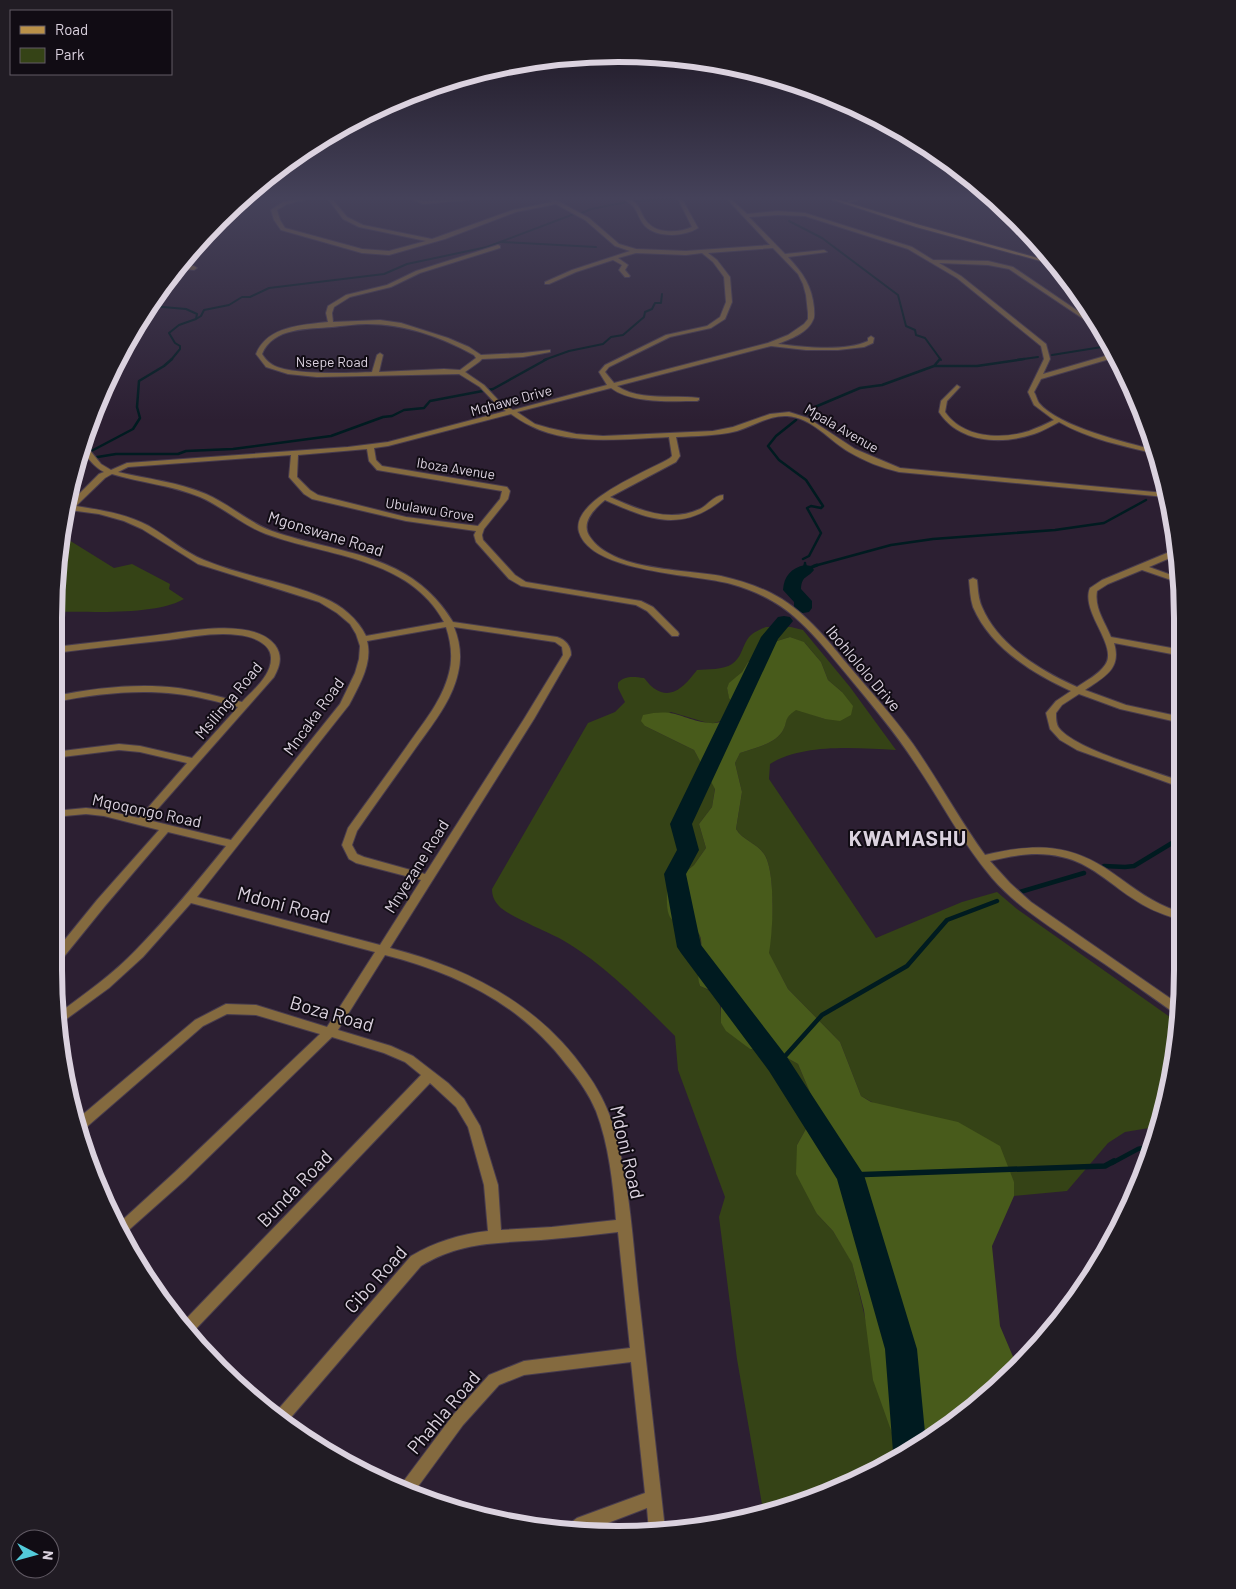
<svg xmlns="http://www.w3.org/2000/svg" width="1236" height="1589" font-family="Barlow,sans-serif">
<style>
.green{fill:#354316}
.forest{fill:#485b1b}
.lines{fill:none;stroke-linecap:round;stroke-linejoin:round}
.stream-far4{stroke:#001b20;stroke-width:2}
.stream-far3{stroke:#001b20;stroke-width:2.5}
.stream-far2{stroke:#001b20;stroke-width:3}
.stream-far1{stroke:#001b20;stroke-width:4.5}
.stream{stroke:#001b20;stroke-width:5.5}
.river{fill:#001b20;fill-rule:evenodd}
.minor-casing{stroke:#483c4e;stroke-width:2}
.secondary-casing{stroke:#483c4e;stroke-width:2}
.minor{fill:#846a3f;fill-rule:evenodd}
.secondary{fill:#ba9149;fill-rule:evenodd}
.labels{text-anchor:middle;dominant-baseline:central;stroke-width:4;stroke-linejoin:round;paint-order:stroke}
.far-street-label{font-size:14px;fill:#dbd2df;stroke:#110c14}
.street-label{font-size:16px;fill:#dbd2df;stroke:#110c14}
.near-street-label{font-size:19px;fill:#dbd2df;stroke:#110c14}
.district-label{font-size:21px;font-weight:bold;letter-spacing:1px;fill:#dbd2df;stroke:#110c14}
.rim{fill:none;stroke:#dbd2df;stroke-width:6}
</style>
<rect width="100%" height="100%" fill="#2c1f32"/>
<path class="green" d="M64 537 114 568 132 564 170 584 169 589 184 599C154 616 90 611 55 612V581Z
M766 627H791L803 630 850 687 896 750C858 748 803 743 770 764L769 779 876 938 962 902 997 892 1017 909 1177 1022V1045L1155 1127 1125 1132 1108 1143 1067 1191 1014 1196V1182L861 1096 840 1042 788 989 768 952C773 933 776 871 764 854 757 843 742 840 736 829L742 792 735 763 740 753C753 748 773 745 782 732 789 721 781 721 796 709L825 719 842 692 828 680 821 662 805 643 790 637 777 641 767 652 748 662 742 672 729 684 727 688 729 697 739 712 737 716 711 724 671 712 645 726 694 750 715 788 712 807 699 824 706 848 694 865 667 887 674 921C681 924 690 926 696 930 707 937 695 973 700 986 721 995 721 1002 721 1023L750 1049 775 1051 798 1064 817 1109 797 1145 817 1214 833 1231 852 1262 892 1433 909 1452 834 1492 764 1516 737 1359 719 1217 725 1197 678 1070 675 1036C642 1003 601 961 559 938 547 932 505 914 499 906 494 901 492 895 492 889L588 723 615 712 625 702 618 688V683C625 675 634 677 644 678 647 681 651 687 655 689 673 701 687 683 697 670 708 669 723 670 732 664 741 658 742 648 747 640 751 633 759 630 766 627Z"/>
<path class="forest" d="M790 637 804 642 821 662 828 680 842 692 853 706 851 715 840 721 825 719 796 710C782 720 789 721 782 732 773 745 753 748 740 753L735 763 742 792 736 829C742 840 757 843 764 854 776 871 773 932 769 953L788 989 840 1042 861 1096 871 1102 958 1122 1000 1146 1014 1182V1196L992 1246 1000 1326 1014 1359 1020 1366 931 1440 909 1452 892 1433 873 1380 864 1310 852 1263 833 1231 817 1214 796 1174 797 1145 817 1109 798 1064 775 1051 750 1049 726 1031 721 1023V1006L714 992 700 986C694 970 705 948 700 936 696 923 674 928 669 915 666 908 667 895 667 887L694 865 706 848 699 824 712 807 715 789 694 750 645 726 641 721 643 715C677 707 681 720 710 723 718 724 729 719 737 716L739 711 729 698 727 688 729 683 742 672 748 662 767 652 777 641Z"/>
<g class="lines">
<path class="stream-far4" d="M634 201 673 199
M582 213 591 209 627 202
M789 221 822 238 898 295 906 326 915 330 916 335 925 338 941 360
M501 242 596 247
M151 306 186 309 197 314 196 319 179 325 169 333 175 343 180 346V349L171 360
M196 319 201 316 204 310 229 305 242 297H250L269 288 384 274 407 264 487 247 574 214
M1052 355 1108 346
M544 360 569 351 603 344 611 337 623 335 644 317 645 312 652 309 655 303H661L662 294
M1016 360 1038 357"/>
<path class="stream-far3" d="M934 366H977L1024 359
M806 414 815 407 860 388 882 385 934 366 940 359
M796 420 776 436 768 446 779 460 806 480 823 506 821 508 811 506 807 508 821 533 809 556 803 559
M80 457 133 429 140 418 137 407 139 381 164 366 172 359
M79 460 116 454H178L186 451 233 449 331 436 383 417 392 416 404 410 424 408 430 401 493 389 547 359
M805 563V566
M814 566 891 545 933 539 1055 530 1104 523 1146 500"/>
<path class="stream-far2" d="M805 565V570L817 565"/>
<path class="stream-far1" d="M1104 866 1125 867 1134 866 1177 840
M1020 892 1084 873
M778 1064 822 1015 907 966 947 920 997 901
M1112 1163 1138 1149 1150 1146"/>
<path class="stream" d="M850 1175 1105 1166 1114 1161"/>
<path class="river" d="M805 565 811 566 814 570C807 579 802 575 801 589L812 601V608L809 612 803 613 797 612 794 608V602L783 590C784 576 791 568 805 565Z
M784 616 790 617 793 621 778 639 692 824 699 850 686 874 701 945 787 1057 864 1175 917 1349 926 1443 896 1459 893 1452 885 1349 837 1179 769 1071 681 953 677 947 664 874 677 850 670 824 761 637 778 617Z"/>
<g class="minor-casing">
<path id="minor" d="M299 199H308L287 204 277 210 280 220 285 228 362 249 389 251 426 241 359 227 343 219 328 199H332L347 217 363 225 432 239 513 210 552 202 549 199H554L589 218 619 244 636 249 686 251 770 245 727 199H731L747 214 778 211 805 213 912 247 933 260 988 261 1013 267 1097 324 1100 330 1009 269 988 265 939 263 961 276 1046 344 1050 359 1043 374 1112 354 1113 358 1041 379 1034 392C1036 395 1037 400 1039 403 1059 427 1125 442 1155 450L1156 454C1124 446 1088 439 1059 422 1051 426 1043 431 1034 434 1001 445 959 443 939 412L941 401 957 385 960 387 947 401 945 412C963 438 1001 440 1029 431 1037 428 1046 424 1054 420L1034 405 1028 392 1044 359 1041 346 957 278 908 249 805 216 778 215 749 217 785 254 824 250 827 252 788 257C803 273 812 286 814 308 814 312 815 317 813 320 808 333 790 339 778 344 803 347 845 352 868 341V338L871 336 874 338 873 343 864 347 838 350H806L771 346 617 386C642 402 672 394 699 398V400L697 401C672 401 632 404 611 388L517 412 535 424 549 428 576 434 603 436 713 431 733 427 770 414 789 412 808 418 855 449 900 468 1165 493 1166 497 899 472C882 468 864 461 849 452 830 441 811 417 787 416 769 415 754 426 737 431 717 436 696 436 676 437L680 456 676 462 610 497C639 510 669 523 700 509 708 505 714 495 723 495V499C681 533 650 520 605 500 594 509 580 523 590 537 613 571 684 569 721 576 738 580 755 585 771 593 803 609 826 638 848 665 870 691 893 716 913 744 938 780 959 819 985 855 1035 843 1071 843 1114 874 1135 889 1153 903 1177 911V919C1161 914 1146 908 1132 898 1109 883 1090 863 1062 857 1038 851 1014 855 990 861L1010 883 1031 902 1177 1003V1014L1173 1012C1143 991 1113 969 1082 949 1051 927 1017 907 992 878 962 843 941 801 915 763 895 732 871 704 848 676 832 657 817 637 799 621 779 602 756 591 731 584 696 574 591 573 579 532 570 500 649 471 670 458L672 456 669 437C626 439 570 446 531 426 524 423 517 418 511 414L388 446 374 448 376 460 382 466 507 487 510 491 508 499 484 529 482 535 483 540 515 575 526 582 641 601 653 607 678 632 679 634 678 636H672L647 611 636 605 521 586 509 579 476 542 474 535 476 531 406 521 312 499 304 494 289 477 291 455 128 467 118 472C147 479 178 482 206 494 229 504 248 522 272 531 341 555 411 552 453 622L557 637C566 640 571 646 571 655L534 719 390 948C468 968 539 1004 586 1072 597 1087 606 1104 612 1122 629 1176 632 1233 638 1289 647 1369 656 1449 665 1529L649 1531 647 1508 587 1531 567 1529 569 1524 577 1518 645 1493 631 1362 524 1375 499 1385 463 1425 414 1492 400 1486 453 1415 489 1375 524 1361 630 1348 618 1232C592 1235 566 1238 541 1240 497 1243 459 1242 421 1266L287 1422 275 1413 411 1256C435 1242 460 1234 488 1231L484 1185 468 1127 456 1107 430 1083 192 1333 183 1322 421 1075 405 1062 384 1053 332 1037 185 1180 122 1236 118 1224 175 1172 320 1034 256 1015 227 1014 203 1026 82 1131 79 1132 75 1121 195 1020 222 1006 226 1004 256 1005 327 1027 375 952 191 903 143 957 109 988 61 1023 59 1013C86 993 113 974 136 950 168 917 197 882 226 846L168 832 105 906 58 964 54 965V953L97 900 159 830 104 816 86 814 54 817V811L86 808 104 810 139 818 187 763 140 752 119 750 54 758V752L119 744 140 746 192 758 238 707C218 702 198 696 177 694 136 689 95 694 55 702V696C95 688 136 683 178 688 199 691 220 697 242 702 252 691 271 676 271 659 272 643 251 636 238 635 215 632 192 637 169 640 131 644 93 648 55 653V647C86 643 118 640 150 636 181 633 252 616 275 645 283 656 280 666 274 677L148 820 231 840 340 704 355 673 359 659 360 646 356 634 350 624 337 613 319 602 198 564 142 529 124 521 99 514 69 510 70 503 99 474 104 472C94 467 88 458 81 449L83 442 101 464 111 470 127 463 348 447 388 442 506 411 497 405 480 387 459 374 317 377 288 374 266 367 256 354C267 326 302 325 328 322L326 313 328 306 346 295 387 285 416 271 498 245 500 246V248L420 273 391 287 350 297 334 307 332 313 333 322 380 320 401 323 448 338 469 347 481 355 523 353 550 350V352L523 357 482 359 479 362 465 372 484 385 501 403 513 410 607 385 599 372 605 365 666 335 707 326 720 317 726 302 724 277 713 262 702 253 686 255 636 253 618 258 628 265 625 270 630 276 629 277H625L619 270 622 265 613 260 576 272 549 284H545V282L572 270 630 251 615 246 585 220 556 204 516 212 445 239 389 255 362 253 281 230 274 220 271 210 283 202ZM773 248 798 274 803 284 806 295 808 313V319L804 324 788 335 768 343 614 383 605 372 609 367 670 337 711 328 725 319 732 302 730 277 717 260 708 253ZM367 324C405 324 441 337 474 355L476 358 460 370 444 369 379 372 383 355 380 353 377 355 372 372C351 373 285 376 270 363 267 361 264 357 262 354 273 327 309 329 332 327 343 326 355 324 367 324ZM367 449 369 461 377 470 502 491 500 499 478 526 406 517 318 495 310 490 297 477 298 455ZM112 474C141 483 171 485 200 497 223 507 242 525 266 534 328 557 409 557 444 622L366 636C358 619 341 605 324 598 287 582 242 576 204 560 184 552 168 537 149 526 127 514 101 510 76 506L105 478ZM446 627C451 642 453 658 449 673 442 701 423 723 407 746 388 773 368 800 348 828L342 845 349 859 356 863 421 880 380 945 197 897 349 705C359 686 373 663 367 641ZM454 627 555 642 562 647 563 655 524 719 425 874 364 857 357 854 352 845 357 831C376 803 396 776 415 749 432 725 452 701 458 673 462 657 460 642 454 627ZM385 955C456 973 520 1004 565 1063 577 1077 589 1094 596 1111 609 1145 613 1184 616 1220L552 1227 501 1230 498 1185 480 1126 464 1099 448 1083 413 1056 391 1046 338 1030Z
M412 199H417L424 201 478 199 423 204Z
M624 199C640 199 639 212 647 222 657 234 679 233 692 227L678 199H682L698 228C684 237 657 238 645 226 640 221 639 215 635 209 633 204 627 202 624 199Z
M855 199H861L845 204 843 203Z
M179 265 194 266 197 268 194 270 176 268Z
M1174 550H1177V555L1149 567 1177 577V582L1142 570 1108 584 1097 591C1094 608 1105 622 1111 637L1177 649V655L1114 643C1122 669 1104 677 1085 690L1126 705 1177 716V722L1120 709 1079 694 1062 705 1056 713C1056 718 1056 724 1059 728 1075 749 1151 770 1177 780V786L1077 750 1060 740 1050 729 1046 713 1056 701 1071 691C1033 674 990 647 973 607 970 598 970 589 969 580L973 578 977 580C978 589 978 598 982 607 998 645 1041 671 1077 687 1087 680 1098 675 1105 665 1119 646 1080 612 1090 588L1102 580Z"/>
</g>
<g class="secondary-casing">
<path id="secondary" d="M830 199H836L920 225 1052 262 1055 265 916 227Z"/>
</g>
<use href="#minor" class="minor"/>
<use href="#secondary" class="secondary"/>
</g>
<linearGradient id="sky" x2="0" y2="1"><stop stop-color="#18111c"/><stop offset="0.47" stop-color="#45425a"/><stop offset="1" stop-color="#45425a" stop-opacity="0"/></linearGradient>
<rect width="1236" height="421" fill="url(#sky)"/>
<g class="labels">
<g class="far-street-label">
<text x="332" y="361">Nsepe Road</text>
<text transform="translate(511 400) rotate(-15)">Mqhawe Drive</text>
<text transform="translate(842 428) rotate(30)">Mpala Avenue</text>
<text transform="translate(456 468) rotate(9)">Iboza Avenue</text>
<text transform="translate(430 509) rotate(9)">Ubulawu Grove</text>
</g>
<g class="street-label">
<text transform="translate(326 533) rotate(17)">Mgonswane Road</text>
<text transform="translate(864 668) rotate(50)">Ibohlololo Drive</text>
<text transform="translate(228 700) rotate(-50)">Msilinga Road</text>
<text transform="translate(313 716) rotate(-54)">Mncaka Road</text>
<text transform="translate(147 810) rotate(12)">Mqoqongo Road</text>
<text transform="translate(416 866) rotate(-58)">Mnyezane Road</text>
</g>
<g class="near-street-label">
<text transform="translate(284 904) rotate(15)">Mdoni Road</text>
<text transform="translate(332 1013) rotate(16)">Boza Road</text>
<text transform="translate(628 1152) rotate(77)">Mdoni Road</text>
<text transform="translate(294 1188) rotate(-46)">Bunda Road</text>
<text transform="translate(375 1279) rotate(-48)">Cibo Road</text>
<text transform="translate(443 1412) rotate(-50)">Phahla Road</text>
</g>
<g class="district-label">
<text x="908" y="837">KWAMASHU</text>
</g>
</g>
<path d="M0 0H1236V1589H0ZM618 62H618A556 556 0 0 1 1174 618V970A556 556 0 0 1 618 1526H618A556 556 0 0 1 62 970V618A556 556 0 0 1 618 62Z" fill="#211c24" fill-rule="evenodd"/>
<path class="rim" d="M618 62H618A556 556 0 0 1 1174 618V970A556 556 0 0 1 618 1526H618A556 556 0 0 1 62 970V618A556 556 0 0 1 618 62Z"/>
<rect x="10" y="10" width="162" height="65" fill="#110c14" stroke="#625b65"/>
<rect x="20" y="26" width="25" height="8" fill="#ba9149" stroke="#625b65"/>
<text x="55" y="35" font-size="15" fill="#dbd2df">Road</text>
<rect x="20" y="48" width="25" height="15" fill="#354316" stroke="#625b65"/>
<text x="55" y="60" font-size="15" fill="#dbd2df">Park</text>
<g transform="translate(35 1554) rotate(96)"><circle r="24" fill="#110c14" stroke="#625b65"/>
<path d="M0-4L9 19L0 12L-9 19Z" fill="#53cbda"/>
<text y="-8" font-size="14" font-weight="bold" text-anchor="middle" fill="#dbd2df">N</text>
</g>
</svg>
